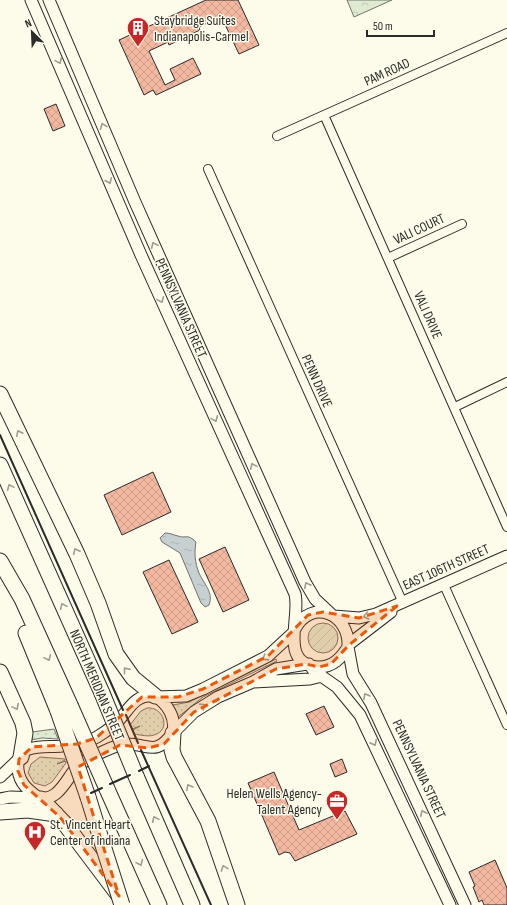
<svg xmlns="http://www.w3.org/2000/svg" width="507" height="905" font-family="'Sofia Sans Condensed',sans-serif">
<style>
.grass{fill:url(#grass-dots);stroke:#74746e}
.forest{fill:url(#forest-crowns);stroke:#74746e}
.garden{fill:url(#garden-furrows);stroke:#74746e}
.water{fill:url(#water-ripples);stroke:#74746e}
.building{fill:url(#building-cross-hatch);stroke:#2b2b2b}
.lines{fill:none;stroke-linecap:round;stroke-linejoin:round}
.street-casing{stroke:#2b2b2b;stroke-width:10}
.secondary-casing{stroke:#2b2b2b;stroke-width:13}
.highway-casing{stroke:#2b2b2b;stroke-width:17}
.street{stroke:#fdfbea;stroke-width:8}
.secondary{stroke:#fdfbea;stroke-width:11}
.highway{stroke:#fdfbea;stroke-width:15}
.highway-bridge-casing{stroke:#2b2b2b;stroke-width:17;stroke-linecap:butt}
.highway-bridge{stroke:#fdfbea;stroke-width:15}
.wall{stroke:#2b2b2b;stroke-width:2}
.oneway{stroke:#9e9d94}
.marked{fill:#e8590c;fill-opacity:0.2;stroke:#e8590c;stroke-width:3;stroke-dasharray:8 5;stroke-linejoin:round}
.labels{text-anchor:middle;dominant-baseline:central;stroke-width:3;stroke-linejoin:round;paint-order:stroke}
.poi-label{font-size:14px;fill:#2b2b2b;stroke:#fdfbea;text-anchor:start}
.street-label{font-size:14px;fill:#2b2b2b;stroke:#fdfbea}
</style>
<defs>
<pattern id="grass-dots" width="8" height="8" patternUnits="userSpaceOnUse"><rect width="8" height="8" fill="#deebd1"/><path d="M2 2h.1M6 6h.1" fill="none" stroke="#bfcab4" stroke-width="1.8" stroke-linecap="round"/></pattern>
<pattern id="forest-crowns" width="20" height="18" patternUnits="userSpaceOnUse"><rect width="20" height="18" fill="#deebd1"/><path d="M2 6a3 3 0 1 1 6 0M12 15a3 3 0 1 1 6 0" fill="none" stroke="#bfcab4"/></pattern>
<pattern id="garden-furrows" width="10" height="10" patternUnits="userSpaceOnUse"><rect width="10" height="10" fill="#deebd1"/><path d="M-1 1l2-2M0 10L10 0M9 11l2-2" fill="none" stroke="#bfcab4"/></pattern>
<pattern id="water-ripples" width="26" height="14" patternUnits="userSpaceOnUse"><rect width="26" height="14" fill="#c7d0d0"/><path d="M2 4q2-2 4 0t4 0M15 11q2-2 4 0t4 0" fill="none" stroke="#abb3b3"/></pattern>
<pattern id="building-cross-hatch" width="8" height="8" patternUnits="userSpaceOnUse"><rect width="8" height="8" fill="#f2b8a0"/><path d="M0 0l8 8M0 8l8-8" fill="none" stroke="#d09e8a"/></pattern>
</defs>
<rect width="100%" height="100%" fill="#fdfbea"/>
<path class="grass" d="M276 659 277 661 203 697 178 717 173 705 189 702Z
M147 708C163 706 172 730 154 735 148 737 141 735 134 734L133 730 140 726 132 729 130 725 141 711Z
M54 729 58 739 42 738 31 740 32 732Z
M40 757 65 759V760L57 764 66 761V763L52 782 45 786 34 783 28 773 31 764Z"/>
<path class="forest" d="M347 0H392L354 17Z"/>
<path class="garden" d="M308 638a15 15 0 1 1 30 0a15 15 0 1 1-30 0Z"/>
<path class="water" d="M165 533C171 533 173 535 178 536 186 539 187 533 196 542 194 553 195 563 199 573 204 584 214 593 209 605L205 607 201 603 180 553 162 542 160 538Z"/>
<path class="building" d="M206 0H238L259 45 239 54 221 16 199 27 200 30 169 45 168 42 149 51 165 85 175 80 170 69 193 58 201 74 156 95 153 90 144 95 119 40Z
M56 104 65 126 53 131 44 109Z
M153 472 171 512 122 535 104 495Z
M225 547 249 600 223 612 199 559Z
M169 560 198 622 172 634 143 572Z
M324 706 334 727 316 735 306 714Z
M342 759 347 772 335 777 330 764Z
M274 772 299 830 345 811 357 834 295 861 290 853 285 852 279 855 248 783Z
M495 860 507 888V905H484L482 900 479 902 473 887 475 886 469 872Z"/>
<g class="lines">
<g class="street-casing">
<path id="street" d="M324 115 507 527
M277 136 507 33
M208 169 403 603
M388 258 462 224
M455 407 507 382
M444 585 507 725"/>
</g>
<g class="secondary-casing">
<path id="secondary" d="M31 0 141 255 295 594C301 617 278 665 319 667 333 667 341 658 348 647 350 613 311 598 295 629
M49 0 135 202 305 582 315 599 331 614
M334 616 359 618 376 614 507 556
M348 645 391 612
M348 647 353 674 371 703 465 905
M309 664 314 671 337 687 360 715 450 905
M253 682 310 679 322 676
M155 696C168 704 176 718 173 733 155 757 149 744 127 744 117 744 107 750 98 754 91 758 83 761 77 767 66 779 59 801 39 798 28 790 20 784 18 770 15 741 46 748 62 746 74 745 87 743 97 737 105 732 113 727 119 720 130 708 135 694 155 696Z
M156 697 186 696 203 689 268 656 294 632
M174 732 194 712 218 697 253 682 276 669 307 664
M0 777 19 759
M0 799 10 797 39 798"/>
</g>
<g class="highway-casing">
<path id="highway" d="M0 394 77 554 98 603 116 654 133 678 155 696
M0 465 102 693
M0 561 22 599 70 705
M26 633 58 711
M0 672 23 723 25 733 21 757
M173 733 172 750 174 757 208 821 237 905
M136 776 192 905
M107 789 159 905
M88 797 101 839
M41 799 65 824 117 893
M0 812 28 810 56 814"/>
</g>
<use href="#street" class="street"/>
<use href="#secondary" class="secondary"/>
<use href="#highway" class="highway"/>
<g class="highway-bridge-casing">
<path id="highway-bridge" d="M102 693 136 776
M70 705 107 789
M58 711 88 797
M101 839 122 905"/>
</g>
<use href="#highway-bridge" class="highway-bridge"/>
<path class="wall" d="M0 435 123 710
M126 715 138 743
M141 750 211 905
M139 771 149 766
M110 784 130 775
M91 793 102 788"/>
</g>
<defs><path id="oneway-chevron" d="M-2-3.5L2.5 0L-2 3.5" fill="none" stroke-width="1.6" stroke-linecap="round" stroke-linejoin="round"/></defs>
<g class="oneway">
<use href="#oneway-chevron" transform="translate(59 61) rotate(66)"/>
<use href="#oneway-chevron" transform="translate(103 126) rotate(-112)"/>
<use href="#oneway-chevron" transform="translate(109 181) rotate(67)"/>
<use href="#oneway-chevron" transform="translate(154 245) rotate(-114)"/>
<use href="#oneway-chevron" transform="translate(161 300) rotate(66)"/>
<use href="#oneway-chevron" transform="translate(215 419) rotate(66)"/>
<use href="#oneway-chevron" transform="translate(19 433) rotate(-116)"/>
<use href="#oneway-chevron" transform="translate(253 466) rotate(-114)"/>
<use href="#oneway-chevron" transform="translate(10 487) rotate(-114)"/>
<use href="#oneway-chevron" transform="translate(76 551) rotate(-115)"/>
<use href="#oneway-chevron" transform="translate(307 585) rotate(-116)"/>
<use href="#oneway-chevron" transform="translate(63 606) rotate(-114)"/>
<use href="#oneway-chevron" transform="translate(366 616) rotate(169)"/>
<use href="#oneway-chevron" transform="translate(48 658) rotate(66)"/>
<use href="#oneway-chevron" transform="translate(265 658) rotate(148)"/>
<use href="#oneway-chevron" transform="translate(126 670) rotate(-129)"/>
<use href="#oneway-chevron" transform="translate(366 696) rotate(-120)"/>
<use href="#oneway-chevron" transform="translate(203 706) rotate(-32)"/>
<use href="#oneway-chevron" transform="translate(16 707) rotate(62)"/>
<use href="#oneway-chevron" transform="translate(374 743) rotate(64)"/>
<use href="#oneway-chevron" transform="translate(189 787) rotate(-119)"/>
<use href="#oneway-chevron" transform="translate(423 813) rotate(-116)"/>
<use href="#oneway-chevron" transform="translate(155 819) rotate(-114)"/>
<use href="#oneway-chevron" transform="translate(140 863) rotate(66)"/>
<use href="#oneway-chevron" transform="translate(224 868) rotate(-110)"/>
</g>
<path class="marked" d="M397 606 349 645 331 664 319 667 306 664 276 669 194 712 164 744 148 748 120 745 78 767 119 896 60 817 24 785 18 771 19 759 32 747 77 744 96 738 142 697H178L203 689 268 656 308 615 323 612 359 618Z"/>
<defs>
<g id="building-pin" transform="scale(1.15)"><path d="M0 17L-7.5 6A9.5 9.5 0 1 1 7.5 6Z" fill="#c62828" stroke="#fdfbea"/><path d="M-4-6H4V6H1V3H-1V6H-4ZM-2.5-4.3h1.7v1.8h-1.7ZM.8-4.3h1.7v1.8H.8ZM-2.5-1h1.7V.8h-1.7ZM.8-1h1.7V.8H.8Z" fill="#fff"/></g>
<g id="office-pin" transform="scale(1.15)"><path d="M0 17L-7.5 6A9.5 9.5 0 1 1 7.5 6Z" fill="#c62828" stroke="#fdfbea"/><path d="M-6-3h4V-5.5h4V-3h4V5H-6ZM-1-4.5V-3h2v-1.5ZM-6 0V1H6V0Z" fill="#fff"/></g>
<g id="hospital-pin" transform="scale(1.15)"><path d="M0 17L-7.5 6A9.5 9.5 0 1 1 7.5 6Z" fill="#c62828" stroke="#fdfbea"/><path d="M-5-5h3v3.5h4V-5h3V5h-3V1.5h-4V5h-3Z" fill="#fff"/></g>
</defs>
<g fill-rule="evenodd">
<use href="#building-pin" x="138" y="28"/>
<use href="#office-pin" x="337" y="801"/>
<use href="#hospital-pin" x="35" y="832"/>
</g>
<g class="labels">
<g class="poi-label">
<text x="154" y="20">Staybridge Suites<tspan x="154" dy="16">Indianapolis-Carmel</tspan></text>
<text x="322" y="793" text-anchor="end">Helen Wells Agency-<tspan x="322" dy="16">Talent Agency</tspan></text>
<text x="50" y="824">St. Vincent Heart<tspan x="50" dy="16">Center of Indiana</tspan></text>
</g>
<g class="street-label">
<text transform="translate(387 72) rotate(-24)">PAM ROAD</text>
<text transform="translate(419 229) rotate(-25)">VALI COURT</text>
<text transform="translate(181 308) rotate(66)">PENNSYLVANIA STREET</text>
<text transform="translate(428 315) rotate(66)">VALI DRIVE</text>
<text transform="translate(317 381) rotate(66)">PENN DRIVE</text>
<text transform="translate(446 567) rotate(-24)">EAST 106TH STREET</text>
<text transform="translate(97 685) rotate(67)">NORTH MERIDIAN STREET</text>
<text transform="translate(419 769) rotate(65)">PENNSYLVANIA STREET</text>
</g>
</g>
<g transform="translate(32 32) rotate(336)" stroke="#fdfbea" stroke-width="3" paint-order="stroke">
<path d="M0-3L7 15L0 10L-7 15Z" fill="#2b2b2b"/>
<text y="-6" font-size="11" font-weight="bold" text-anchor="middle" fill="#2b2b2b">N</text>
</g>
<path d="M367 30v6h67v-6" fill="none" stroke="#2b2b2b" stroke-width="2"/>
<text x="373" y="30" font-size="12" fill="#2b2b2b" stroke="#fdfbea" stroke-width="3" paint-order="stroke">50 m</text>
</svg>
